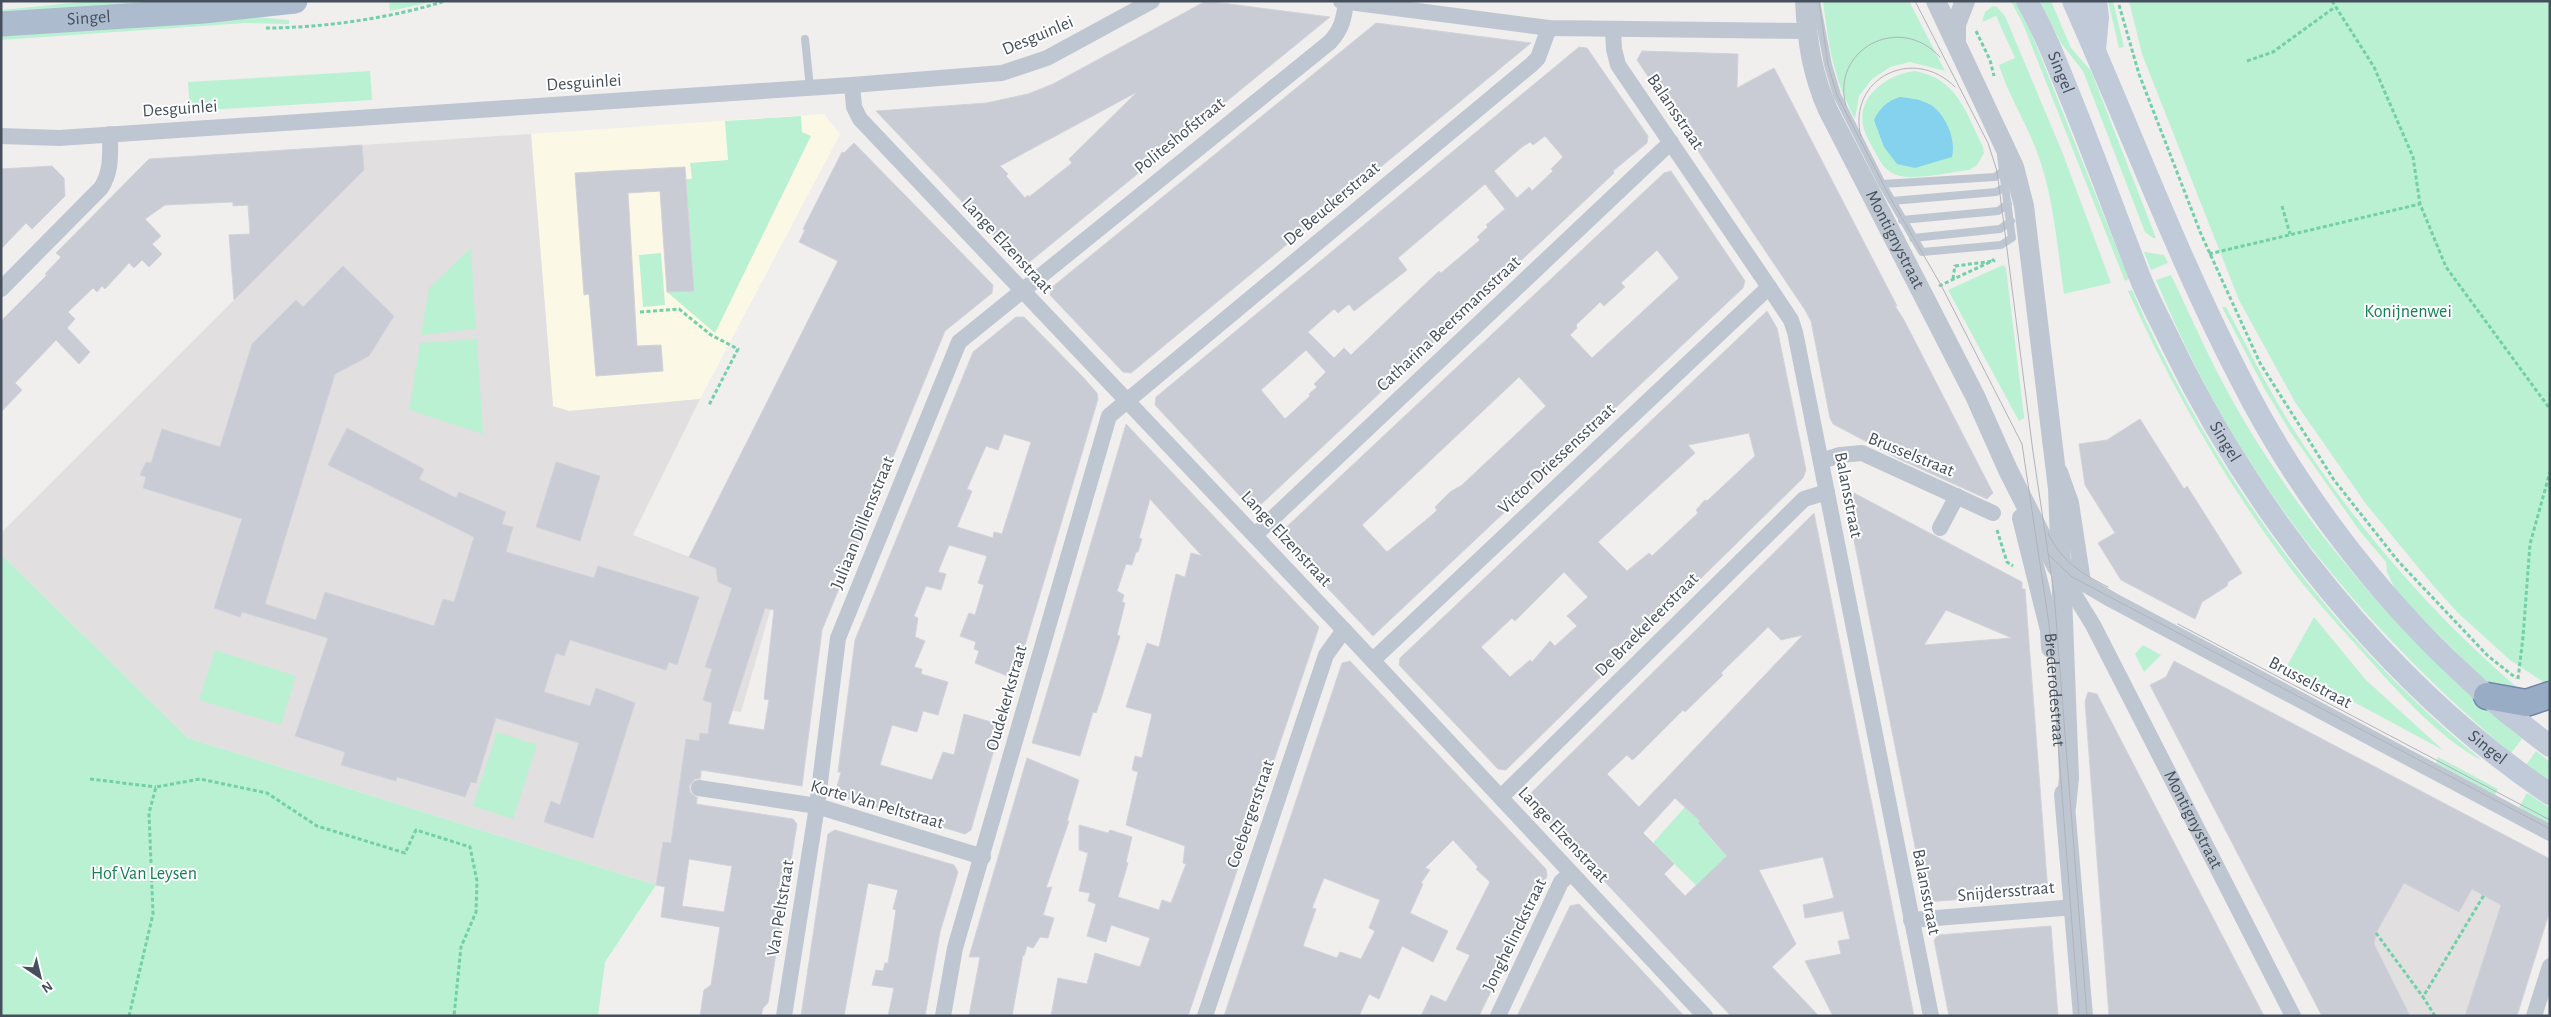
<svg xmlns="http://www.w3.org/2000/svg" width="2551" height="1017" font-family="'Alegreya Sans',sans-serif">
<style>
.commercial{fill:#fcf8e6}
.education{fill:#e2dfe0}
.green{fill:#baf1d3}
.water{fill:#85d2ef}
.building{fill:#c9ccd4;stroke:#d2d3da;fill-rule:evenodd}
.lines{fill:none;stroke-linecap:round;stroke-linejoin:round}
.trunk-casing{stroke:#6f87ab;stroke-width:29}
.path{stroke:#71d0a8;stroke-width:3;stroke-dasharray:4 2.5;stroke-linecap:butt}
.service{stroke:#bec7d1;stroke-width:8}
.minor{stroke:#bec7d1;stroke-width:16}
.tertiary{stroke:#bec7d1;stroke-width:20}
.secondary{stroke:#c0cad8;stroke-width:22}
.primary{stroke:#acbbce;stroke-width:25}
.trunk{stroke:#98acc6;stroke-width:26}
.tram{stroke:#b0b3b9;stroke-width:1}
.labels{text-anchor:middle;dominant-baseline:central;stroke-width:4;stroke-linejoin:round;paint-order:stroke}
.street-label{font-size:18px;fill:#45505c;stroke:#fff}
.park-label{font-size:18px;fill:#138151;stroke:#fff}
</style>
<rect width="100%" height="100%" fill="#f1eeee"/>
<path class="commercial" d="M824 114 840 134 700 399 569 411 553 406 531 134Z"/>
<path class="education" d="M531 134 553 406 569 411 700 399 633 535 772 589 773 601 741 712 712 708 684 889 656 885 188 738 1 554V533L364 170 362 145Z
M2385 773 2512 840 2517 1016H2322L2275 926Z"/>
<path class="green" d="M91 1H180L1 14V10Z
M392 1H436L390 11 389 2Z
M1823 1H1909L1945 71 1910 62 1890 67 1872 79 1859 96 1855 119C1833 77 1829 48 1823 1Z
M2011 1 2016 3 2027 22 2129 279 2125 281 2023 24Z
M2040 1H2051L2071 48 2091 71 2156 238H2153L2145 232 2083 71 2061 43Z
M2108 1H2113L2124 47 2119 48Z
M2129 1H2550V680L2545 683 2510 660 2457 612 2431 583 2366 504 2295 402 2239 300 2142 54Z
M1993 6 1997 7 2005 16 2063 154 2111 283 2064 294C2057 247 2054 197 2037 152 2026 122 2008 95 1999 65L2015 58 1996 16 1982 22 1985 12Z
M256 17 289 20V24L245 23 1 40V36Z
M370 71 372 100 190 111 188 82Z
M1915 71C1957 78 1966 113 1983 147L1984 153 1977 165 1969 170C1950 172 1918 180 1900 176 1886 173 1880 162 1874 150 1871 144 1866 136 1864 129 1854 97 1888 74 1915 71Z
M801 116 802 132 811 136 715 333 667 292 694 290 686 179H692L690 163 728 160 725 121Z
M471 248 476 329 421 335 429 288Z
M2144 252 2164 255 2168 263 2151 270Z
M661 253 665 305 643 307 639 255Z
M2003 265 2006 268 2024 416V418L2019 421 1948 290Z
M2171 275C2192 319 2212 365 2236 407 2310 536 2409 645 2522 739L2511 753C2379 642 2262 506 2187 349 2176 327 2166 303 2156 280Z
M2132 290C2210 470 2329 635 2482 760 2444 743 2394 688 2367 657 2340 627 2312 597 2288 565 2224 480 2172 388 2128 291Z
M2222 307H2226C2248 348 2269 391 2294 430 2356 527 2433 616 2520 690L2492 684 2480 676 2397 593 2387 572 2386 562 2359 530 2291 433 2264 388Z
M477 339 483 434 409 410 420 343Z
M1 554 188 738 656 885 605 962 598 1016H1Z
M2314 617 2366 680 2443 750 2287 666Z
M2143 645 2161 655 2144 672 2135 654Z
M215 650 296 676 281 725 199 700Z
M497 732 537 745 513 819 473 806Z
M2536 751 2550 762 2549 780 2526 765Z
M2438 757 2498 789 2495 795 2436 763Z
M2527 793 2550 808V827L2519 807Z
M1685 807 1690 812 1704 816 1698 823 1719 831 1711 839 1715 843 1718 840 1741 854 1702 891 1653 843Z"/>
<path class="water" d="M1900 97C1908 98 1919 99 1927 103 1944 110 1957 139 1952 157L1915 168 1897 164 1884 147 1874 120C1879 109 1888 100 1900 97Z"/>
<path class="building" d="M1206 1 1330 17 1027 264H1021L876 111 986 103 1028 94 1053 84ZM1137 92 1069 159 1072 163 1029 197 1028 195 1025 198 1006 176 1008 174 1000 166Z
M1376 23 1531 43 1131 373 1123 372 1050 295 1051 288Z
M1579 47 1587 48 1648 136 1647 143 1613 171 1614 173 1593 193 1254 511 1155 405 1156 397ZM1545 136 1563 157 1551 169 1553 171 1532 191 1529 187 1517 198 1494 171 1522 147 1530 142 1533 145ZM1485 184 1505 209 1486 225 1488 227 1477 237 1480 240 1441 273 1439 271 1351 355 1344 348 1334 358 1308 332 1334 309 1338 313 1349 304 1354 311 1407 270 1398 258ZM1306 350 1326 372 1314 384 1317 387 1309 394 1310 396 1285 419 1261 390Z
M1642 51 1738 54 1737 88 1774 68 1897 306H1895L1904 320 1993 493 1987 499 1899 459 1833 424 1830 418 1811 321 1805 310 1637 60Z
M854 143 993 285 992 293 945 331 822 630 802 786 701 770 700 778 695 779 689 786 690 792 697 798 696 804 793 819 797 824 768 1003 763 1008 761 1016H700L704 990 711 985 720 927 661 917 665 887 656 885 663 842 671 843 686 739 699 741 700 733 708 734 712 703 703 700 712 669 705 667 732 588 718 582 716 568 689 557 838 261 799 242 805 230 803 229 842 152 844 153ZM765 608 774 610 764 699 769 700 764 730 728 724ZM689 859 732 866 724 912 682 906Z
M362 145 364 170 234 300 229 235 250 234 248 205 233 206V202L165 205 145 219 161 236 152 244 162 254 149 267 142 260 134 268 129 263 105 289 102 286 97 292 93 288 68 312 75 319 67 328 90 352 79 364 56 340 15 383 22 390 1 412V321L47 275 45 274 61 257 56 253 149 159Z
M52 166 64 178 65 196 32 229 26 223 1 249V169Z
M685 167 694 291 667 292 660 191 628 193 637 346 661 345 663 371 596 376 589 294 584 295 575 173Z
M1671 171 1745 281 1743 288 1373 636 1281 539V532L1664 173ZM1657 250 1679 278 1592 358 1570 335 1577 328 1576 325 1600 302 1604 306 1625 287 1621 283ZM1519 377 1546 406 1462 485 1450 492 1435 507 1437 510 1432 515 1387 552 1362 525Z
M343 266 394 316 369 356 335 374 265 604 316 620 325 592 434 626 443 599 454 602 474 537 328 465 347 428 424 469 419 479 456 498 459 492 506 512 502 524 513 527 506 552 594 578 598 566 699 597 677 665 669 662 666 670 570 640 564 656 556 653 544 692 590 706 596 688 635 703 593 838 544 822 551 801 560 805 579 743 496 718 476 783 471 782 465 797 397 777 396 781 341 765 345 752 295 736 328 638 242 612 240 617 214 608 242 519 143 488 146 477 140 475 146 462 151 463 162 429 220 447 252 344 296 300 303 307Z
M1767 311 1777 328 1806 470 1803 478 1506 770 1498 769 1399 665 1400 658ZM1749 433 1755 456 1707 501 1705 500 1696 510 1698 513 1652 556 1649 553 1627 571 1598 542 1695 453 1688 445ZM1564 572 1588 597 1567 616 1577 626 1555 646 1550 641 1532 662 1530 660 1510 677 1481 647 1512 618 1515 621Z
M1016 317H1024L1082 376 1097 393 1098 399 1015 679 975 663 979 651 974 649 976 642 960 636 969 613 975 615 984 585 978 583 987 556 949 545 938 572 946 574 941 590 926 586 914 616 918 618 915 637 925 641 914 667 922 669 921 674 948 682 938 715 923 711 917 732 892 725 880 765 932 780 943 752 954 755 964 714 1001 725 971 830 965 834 829 793 837 787 841 772H838L855 640 973 352ZM1004 434 1031 442 1002 534 994 532 993 538 957 527 972 491 967 489 986 446 998 450Z
M2140 419 2184 489 2187 486 2242 573 2228 582 2227 586 2202 602 2195 619 2121 580 2098 543 2115 533 2085 485 2079 444 2107 440Z
M1126 424 1319 627 1188 1016H1051L1058 978 1087 984 1095 953 1140 967 1150 938 1111 925 1106 942 1087 936 1096 904 1088 901 1090 893 1079 891 1088 853 1079 850V825L1108 833 1110 830 1132 837 1126 862 1128 863 1118 897 1159 910 1162 900 1171 903 1186 864 1183 863 1185 846 1126 825 1138 772 1132 770 1135 756 1142 758 1152 714 1126 707 1147 643 1159 647 1176 574 1185 577 1191 553 1202 556 1150 499 1139 538 1142 539 1138 552H1136L1132 565 1126 564 1117 591 1124 595 1122 602 1125 603 1117 635 1120 636 1101 699 1096 713 1093 712 1080 756 1032 743Z
M556 462 600 476 580 541 536 527Z
M1854 493 2022 582V589H2025L2048 893 1926 902 1846 500ZM1946 610 2012 638 1924 645Z
M1814 513 1862 754 1914 1016H1833L1805 961 1841 954 1838 941 1850 939 1843 911 1805 918 1803 905 1834 898 1823 857 1759 870 1796 944 1772 967 1819 1016H1731L1526 798ZM1768 627 1781 640 1803 635 1639 807 1607 774 1627 755 1632 760 1635 758 1683 710 1685 712 1723 675 1721 673ZM1675 798 1700 821 1698 823 1727 856 1685 896 1664 874 1674 864 1643 833Z
M1350 661 1546 869 1547 876 1479 1016H1421L1431 995 1446 1002 1470 955 1456 949 1490 882 1476 869 1478 867 1453 840 1425 868 1430 870 1421 883 1423 884 1410 913 1448 931 1433 962 1402 946 1379 999 1369 994 1359 1016H1224L1342 663ZM1324 878 1380 900 1369 928 1375 931 1361 959 1340 952 1337 958 1303 946 1316 909 1312 908Z
M2174 661 2550 859V910L2517 1016H2465L2501 905 2472 889 2459 912 2404 883 2376 933 2374 944 2410 1016H2322L2150 685 2166 677Z
M2088 692 2097 694 2264 1016H2109L2085 702Z
M1027 758 1079 780 1067 821H1069L1046 888 1052 887 1043 915 1054 918 1048 938 1040 937 1033 948 1027 946 1024 956 1023 955 1012 1016H969L980 957H969Z
M835 830 954 865 958 872 940 932 925 1016H888L894 988 872 985 876 970 883 971 885 963H888L896 910 893 909 898 890 868 883 844 1016H801L828 834Z
M1579 904 1632 960 1684 1016H1517L1570 906Z
M2051 926 2058 1016H1949L1934 940 1938 935Z"/>
<g class="lines">
<g class="trunk-casing">
<path id="trunk" d="M2487 696 2526 703 2550 695"/>
</g>
<path class="path" d="M2332 1 2374 67 2413 157 2420 204 2446 267 2550 409
M2119 5 2139 74 2201 234 2260 363 2334 480 2398 561 2488 656 2516 678
M266 28C321 28 393 18 445 1
M1976 31 1990 60 1994 76
M2247 61 2273 52 2335 7
M2282 206 2290 234
M2209 254 2420 204
M1955 266 1994 261 1992 259
M1953 279 1955 265
M1939 286 1990 262
M640 312 679 309 711 335 738 349 709 405
M1997 530 2007 562 2013 566
M2518 679 2523 637 2530 544 2550 472
M90 779 156 787
M2376 933 2423 997
M129 1016 153 914 149 813 156 787 200 779 267 793 317 826 405 853 416 830 470 847 477 881 476 912 461 947 454 1016
M2435 1016 2423 997 2484 895"/>
<path class="service" d="M1816 1 1828 65 1837 95 1882 184 1922 252 2001 245 2012 238 2001 156
M805 39 810 88
M1882 184 1995 177 2003 171
M1892 201 1996 192 2005 187
M1902 220 1998 211 2008 204
M1913 238 2000 229 2011 221"/>
<g class="minor">
<path d="M1341 1 1549 28 1806 31"/>
<path d="M1613 30 1614 49 1618 65 1769 287 1791 320 1795 332 1931 1016"/>
<path d="M852 85 854 107 860 119 1344 630 1705 1016"/>
<path d="M1 136 59 138 852 85 1002 73 1047 58 1152 1"/>
<path d="M1 289 101 188C112 171 110 154 110 134"/>
<path d="M1821 461 1840 455 1862 453 1993 513"/>
<path d="M2060 472 2071 503 2083 582"/>
<path d="M1940 528 1957 496"/>
<path d="M1255 535 1671 142"/>
<path d="M2057 555 2083 583 2112 600 2550 833"/>
<path id="s1" d="M2061 573 2093 625 2293 1016"/>
<path d="M1373 660 1769 287"/>
<path d="M699 788 817 806 983 857"/>
<path d="M1501 797 1804 499 1827 492"/>
<path d="M1911 920 2075 907"/>
<path d="M784 1016 817 806 838 638 959 342 1330 42C1342 29 1344 18 1346 2"/>
<path d="M943 1016 955 948 1109 416 1531 65 1538 58 1549 28"/>
<path d="M1205 1016 1326 655 1344 630"/>
<path d="M1498 1016 1561 882 1571 873"/>
<path d="M2534 1016 2550 966"/>
</g>
<g class="tertiary">
<path id="s2" d="M1805 1C1807 41 1812 74 1828 110L1975 396 2008 470 2057 567"/>
<path d="M1936 1 2014 167 2024 206 2058 489 2069 778 2066 807"/>
<path d="M1956 41V24L1965 1"/>
<path d="M2022 518 2050 630 2051 648"/>
<path d="M2064 794 2083 1016"/>
</g>
<g class="secondary">
<path id="s3" d="M2027 1C2043 29 2055 59 2067 89 2093 152 2116 216 2141 280 2150 302 2162 324 2172 345 2255 516 2391 688 2550 794"/>
<path d="M2073 1C2129 126 2176 254 2239 376 2293 484 2374 592 2463 674 2490 700 2520 723 2550 746"/>
<path d="M2095 50 2098 17 2096 1"/>
</g>
<path class="primary" id="s4" d="M1 24 204 11 295 1"/>
<use href="#trunk" class="trunk"/>
<g class="tram">
<path id="s5" d="M1819 1 1828 65 1837 95 1892 201 1941 285 2022 444 2049 624 2079 1016"/>
<path d="M1915 1 1988 143 1997 171 2033 452 2054 593 2087 1016"/>
<path d="M1846 106C1830 50 1899 12 1940 57"/>
<path d="M1861 137C1846 78 1914 45 1955 87"/>
<path d="M2048 533C2061 561 2082 574 2108 587"/>
<path d="M2049 555 2072 577 2550 829"/>
<path d="M2178 624 2550 820"/>
</g>
</g>
<g class="labels">
<g class="street-label">
<text stroke="none"><textPath href="#s4" startOffset="88">Singel</textPath></text>
<text transform="translate(1038 36) rotate(-23)">Desguinlei</text>
<text stroke="none"><textPath href="#s3" startOffset="79">Singel</textPath></text>
<text transform="translate(584 83) rotate(-4)">Desguinlei</text>
<text transform="translate(180 109) rotate(-4)">Desguinlei</text>
<text transform="translate(1675 112) rotate(56)">Balansstraat</text>
<text transform="translate(1180 136) rotate(-39)">Politeshofstraat</text>
<text transform="translate(1332 204) rotate(-40)">De Beuckerstraat</text>
<text stroke="none"><textPath href="#s2" startOffset="258">Montignystraat</textPath></text>
<text transform="translate(1007 246) rotate(47)">Lange Elzenstraat</text>
<text transform="translate(1449 324) rotate(-43)">Catharina Beersmansstraat</text>
<text stroke="none"><textPath href="#s3" startOffset="484">Singel</textPath></text>
<text transform="translate(1911 455) rotate(22)">Brusselstraat</text>
<text transform="translate(1557 459) rotate(-43)">Victor Driessensstraat</text>
<text transform="translate(1848 495) rotate(79)">Balansstraat</text>
<text transform="translate(863 523) rotate(-68)">Juliaan Dillensstraat</text>
<text transform="translate(1286 539) rotate(47)">Lange Elzenstraat</text>
<text transform="translate(1647 625) rotate(-45)">De Braekeleerstraat</text>
<text transform="translate(2310 683) rotate(28)">Brusselstraat</text>
<text stroke="none"><textPath href="#s5" startOffset="739">Brederodestraat</textPath></text>
<text transform="translate(1007 698) rotate(-74)">Oudekerkstraat</text>
<text stroke="none"><textPath href="#s3" startOffset="889">Singel</textPath></text>
<text transform="translate(877 805) rotate(16)">Korte Van Peltstraat</text>
<text transform="translate(1251 814) rotate(-71)">Coebergerstraat</text>
<text stroke="none"><textPath href="#s1" startOffset="280">Montignystraat</textPath></text>
<text transform="translate(1563 835) rotate(47)">Lange Elzenstraat</text>
<text transform="translate(1926 892) rotate(79)">Balansstraat</text>
<text transform="translate(2006 892) rotate(-5)">Snijdersstraat</text>
<text transform="translate(781 908) rotate(-81)">Van Peltstraat</text>
<text transform="translate(1515 935) rotate(-64)">Jonghelinckstraat</text>
</g>
<g class="park-label">
<text x="2408" y="312">Konijnenwei</text>
<text x="144" y="874">Hof Van Leysen</text>
</g>
</g>
<rect width="2551" height="1017" fill="none" stroke="#45505c" stroke-width="5"/>
<g transform="translate(40 977) rotate(145)" stroke="#ffffff" stroke-width="4" paint-order="stroke">
<path d="M0-4L9 19L0 12L-9 19Z" fill="#45505c"/>
<text y="-8" font-size="14" font-weight="bold" text-anchor="middle" fill="#45505c">N</text>
</g>
</svg>
